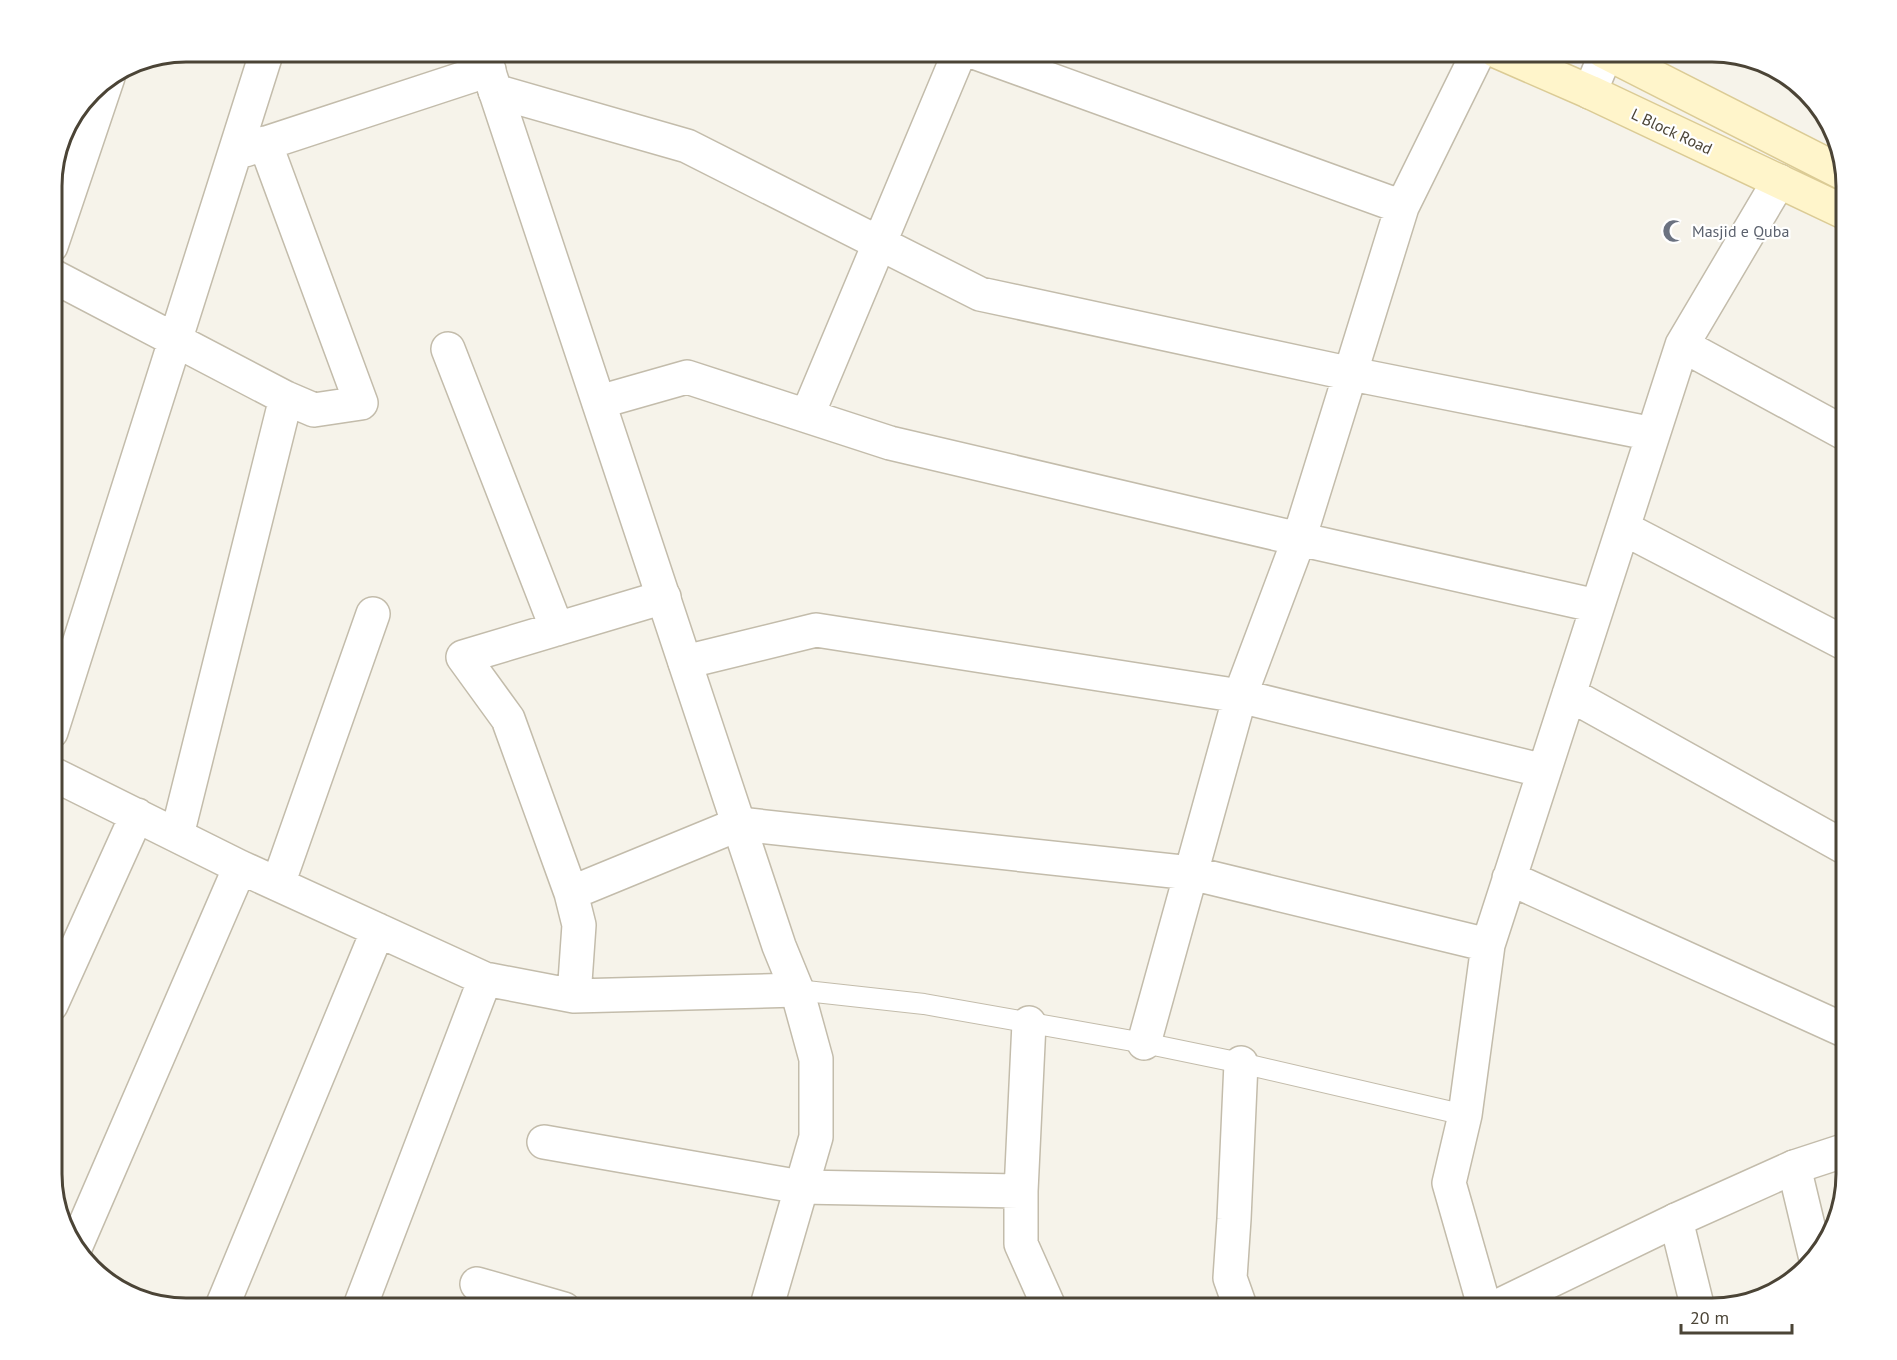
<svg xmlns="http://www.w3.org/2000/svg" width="1897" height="1360" font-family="'PT Sans',sans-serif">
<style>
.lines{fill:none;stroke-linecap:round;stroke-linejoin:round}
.service-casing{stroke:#c3bcab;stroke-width:22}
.minor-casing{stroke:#c3bcab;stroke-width:36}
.tertiary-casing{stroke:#c3bcab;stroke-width:36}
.secondary-casing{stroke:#dbcb95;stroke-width:36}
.service{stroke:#fff;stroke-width:20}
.minor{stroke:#fff;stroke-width:33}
.tertiary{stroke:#fff;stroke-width:33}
.secondary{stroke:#fff5cb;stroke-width:33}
.labels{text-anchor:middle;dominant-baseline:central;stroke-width:4.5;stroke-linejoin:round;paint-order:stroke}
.street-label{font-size:16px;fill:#4b4436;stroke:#fff}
.worship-label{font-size:16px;fill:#5b616d;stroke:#fff;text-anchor:start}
.rim{fill:none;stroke:#4b4436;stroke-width:3}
</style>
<rect width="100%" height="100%" fill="#f6f3ea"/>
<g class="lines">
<g class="service-casing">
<path id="service" d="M797 990 924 1004 1144 1043 1241 1063 1465 1115"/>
</g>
<g class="minor-casing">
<path id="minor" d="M971 51 1402 207
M495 91 687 146 980 294 1352 374 1653 434
M1590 92 1607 51
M245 150 489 70
M51 246 108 77
M51 275 286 398 314 410 361 403 265 143
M1682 345 1846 434
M448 349 557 629
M599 402 687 377 890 443 1299 539 1597 606
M807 416 960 51
M1623 528 1846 644
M664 597 463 657 508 719 571 893 739 824 1191 873 1488 945
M685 662 816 630 1240 696 1544 771
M1569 694 1846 848
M51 732 267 51
M51 773 240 867 485 979 574 996 579 925 571 893
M177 835 286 398
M1509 878 1846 1031
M278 884 373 614
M574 996 797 990
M51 1005 137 815
M1029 1023 1021 1191V1244L1050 1309
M1144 1043 1240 696 1299 539 1402 207 1479 51
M1241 1063 1234 1219 1230 1278 1241 1309
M544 1142 801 1187 1021 1191
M1794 1167 1816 1259
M1676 1220 1698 1309
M75 1248 240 867
M477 1284 564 1309
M221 1309 378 930
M359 1309 485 979
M1485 1309 1449 1183 1465 1115 1488 945 1682 345 1779 181"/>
</g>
<g class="tertiary-casing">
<path id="tertiary" d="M482 51 779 946 797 990 816 1059V1137L766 1309
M1492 1309 1676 1220 1794 1167 1846 1150"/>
</g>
<g class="secondary-casing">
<path id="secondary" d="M1496 51 1590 92 1846 213
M1603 51 1843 173"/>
</g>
<use href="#service" class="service"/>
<use href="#minor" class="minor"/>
<use href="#tertiary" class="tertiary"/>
<use href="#secondary" class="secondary"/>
</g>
<defs>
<g id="mosque-bare" transform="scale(1.8)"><path d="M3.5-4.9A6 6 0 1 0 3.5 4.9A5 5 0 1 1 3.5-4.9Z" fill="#6b7280" stroke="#fff" stroke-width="2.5" paint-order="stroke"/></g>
</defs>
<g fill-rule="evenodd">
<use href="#mosque-bare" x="1674" y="231"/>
</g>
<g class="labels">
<g class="street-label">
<text transform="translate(1672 131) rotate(25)">L Block Road</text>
</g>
<g class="worship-label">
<text x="1692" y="231">Masjid e Quba</text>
</g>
</g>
<path d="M0 0H1897V1360H0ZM186 62H1712A124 124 0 0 1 1836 186V1174A124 124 0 0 1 1712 1298H186A124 124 0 0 1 62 1174V186A124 124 0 0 1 186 62Z" fill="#fff" fill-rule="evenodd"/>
<path class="rim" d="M186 62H1712A124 124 0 0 1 1836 186V1174A124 124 0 0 1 1712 1298H186A124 124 0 0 1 62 1174V186A124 124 0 0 1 186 62Z"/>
<path d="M1681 1324v9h111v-9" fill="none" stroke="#4b4436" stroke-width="3"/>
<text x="1690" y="1324" font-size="18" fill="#4b4436" stroke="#ffffff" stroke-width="4.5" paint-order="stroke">20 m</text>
</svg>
